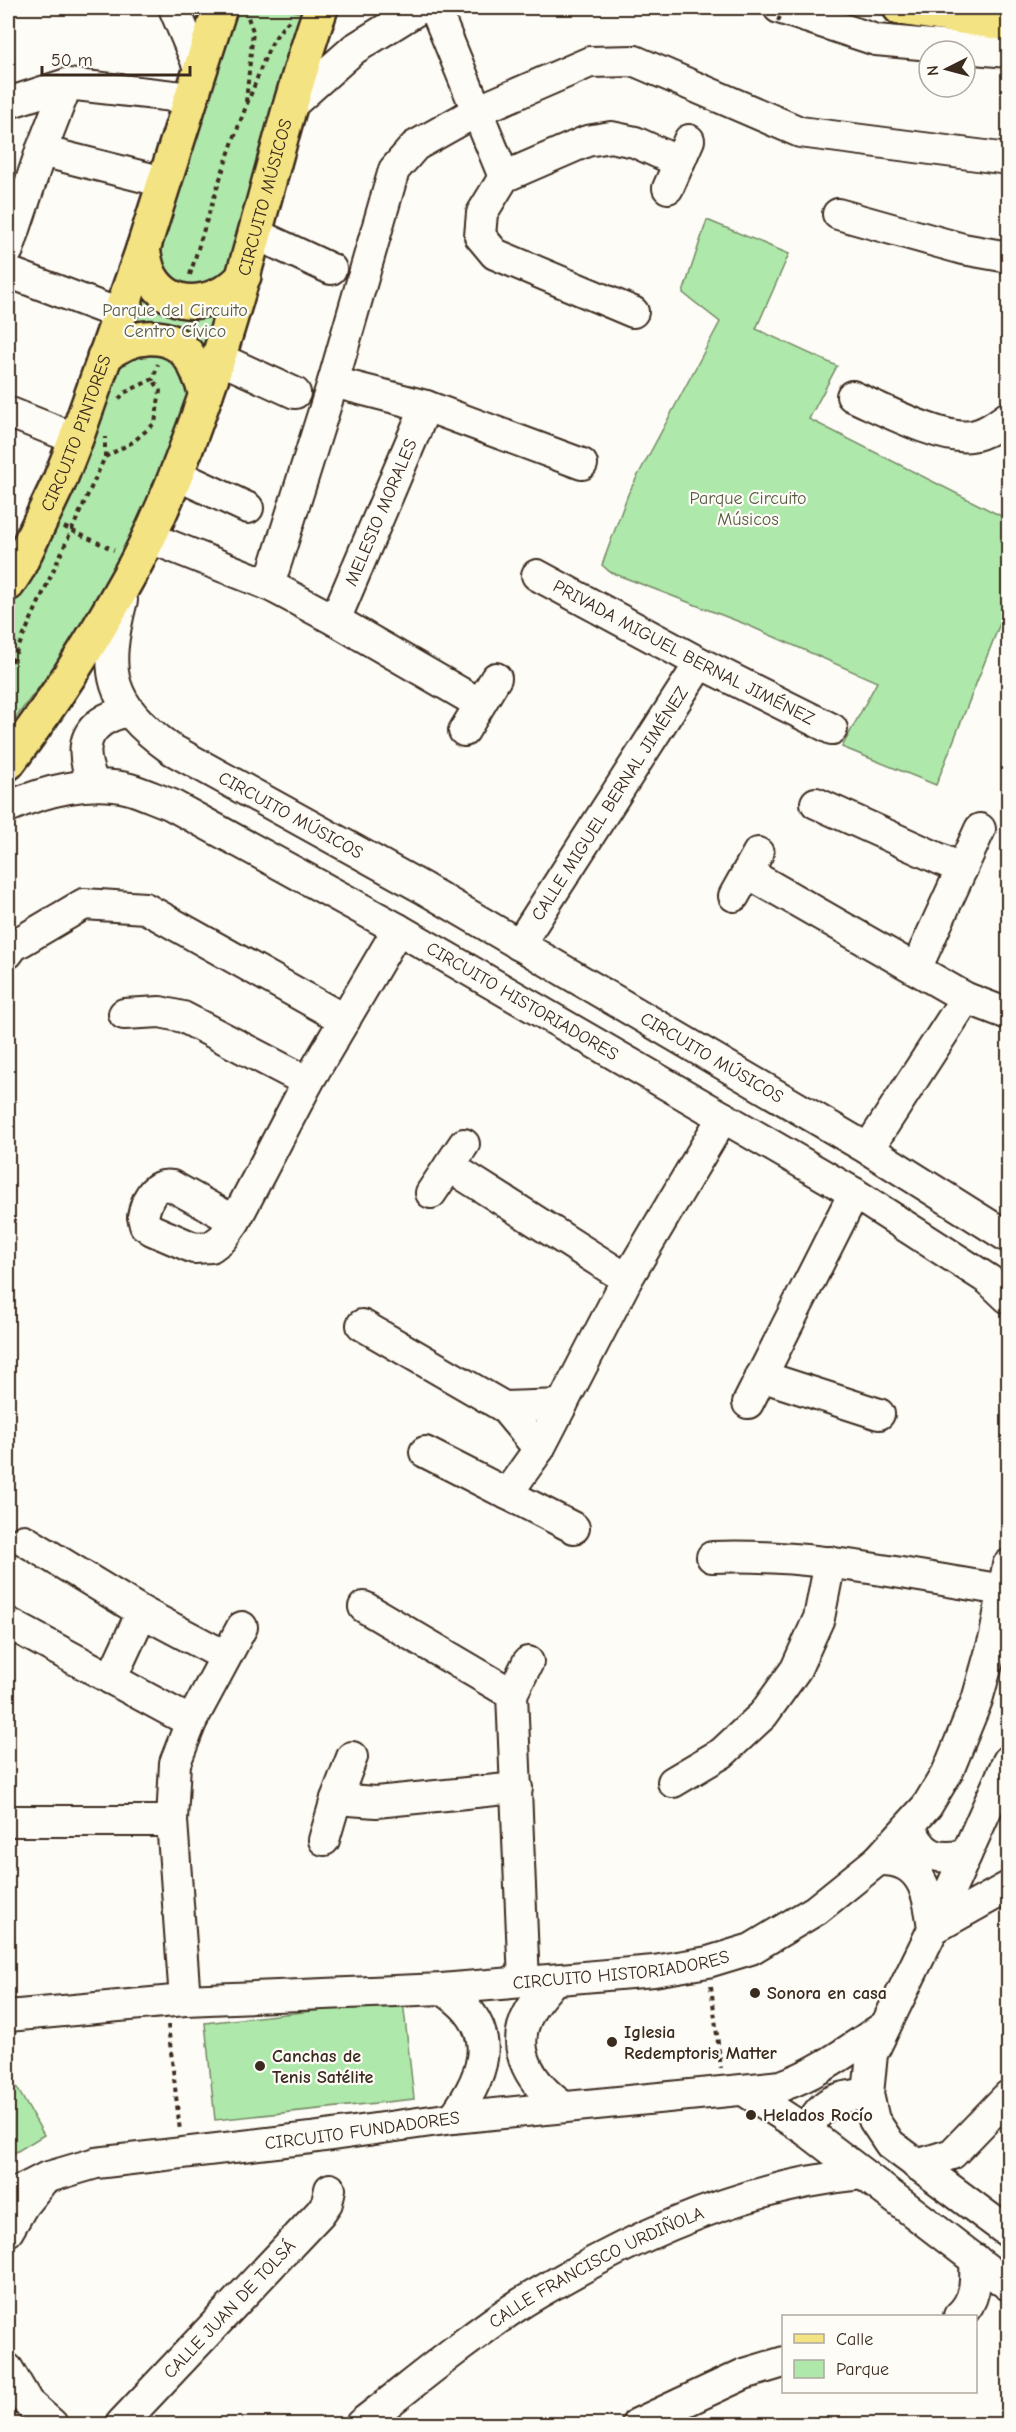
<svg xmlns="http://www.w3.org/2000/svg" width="1016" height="2432" font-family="'Comic Neue',sans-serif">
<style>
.green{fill:#afe8ab;stroke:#758964;stroke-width:1.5}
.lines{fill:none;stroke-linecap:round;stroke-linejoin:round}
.minor-casing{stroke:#3b2a1e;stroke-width:34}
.major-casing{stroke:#3b2a1e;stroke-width:38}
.path{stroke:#3b2a1e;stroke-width:4;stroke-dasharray:4.5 4.5;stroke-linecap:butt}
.minor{stroke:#fdfcf7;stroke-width:30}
.major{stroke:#f4e382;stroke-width:33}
.path-bridge{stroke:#3b2a1e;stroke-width:4;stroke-dasharray:4.5 4.5;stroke-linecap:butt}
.poi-dot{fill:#3b2a1e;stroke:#fdfcf7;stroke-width:2}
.labels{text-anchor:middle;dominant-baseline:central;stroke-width:4.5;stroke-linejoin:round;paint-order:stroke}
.street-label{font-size:18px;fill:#3b2a1e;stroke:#fdfcf7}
.park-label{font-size:18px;fill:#585a41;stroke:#fdfcf7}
.poi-label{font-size:18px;font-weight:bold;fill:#3b2a1e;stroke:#fdfcf7;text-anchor:start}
</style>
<rect width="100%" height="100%" fill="#fdfcf7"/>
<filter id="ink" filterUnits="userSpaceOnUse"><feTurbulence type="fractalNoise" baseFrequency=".0167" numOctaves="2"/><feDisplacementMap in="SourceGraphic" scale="12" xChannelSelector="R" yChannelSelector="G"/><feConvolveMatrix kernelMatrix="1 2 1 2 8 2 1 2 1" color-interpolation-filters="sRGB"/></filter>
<g filter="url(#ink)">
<path class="green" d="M229 8H286L313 18 221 337 115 586 8 728V593Z
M707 220 789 254 756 329 837 366 809 419 1003 517 1008 505V603L936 785 842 747 877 682 745 624 610 572 602 565 628 494 720 322 683 293Z
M403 2001 414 2099 215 2120 205 2023Z
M8 2072 44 2135 8 2157Z"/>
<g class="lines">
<g class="minor-casing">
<g id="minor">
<path d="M174 8 200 70"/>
<path d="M435 8 504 177"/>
<path d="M779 8 876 40 1008 52"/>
<path d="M8 103 67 84 191 98"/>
<path d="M290 106 354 49 420 8"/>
<path d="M41 151 164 182"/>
<path d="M668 188 689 140"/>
<path d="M838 214 963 249 1008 257"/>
<path d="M256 234 331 269"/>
<path d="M8 250 41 151 67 84"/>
<path d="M8 272 119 314"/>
<path d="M633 312 495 254 480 236 482 213 504 177 587 141 611 137 635 142 679 162"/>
<path d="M218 358 295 393"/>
<path d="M333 382 426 406 582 464"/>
<path d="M852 396C880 408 943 441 971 436 985 434 997 425 1008 417"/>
<path d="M8 412 76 439"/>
<path d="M175 474 248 508"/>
<path d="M148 537 269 585 335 620 480 704"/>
<path id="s1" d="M537 575 700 663 832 729"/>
<path d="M269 585 333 382 394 170 415 146 477 111 590 62 635 61 800 132 1008 159"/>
<path id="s2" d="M122 600C103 673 108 703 171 749L423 888 868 1149 1008 1237"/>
<path id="s3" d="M335 620 426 406"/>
<path d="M464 731 496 678"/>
<path d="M94 784C76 745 86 721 128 711"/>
<path d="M816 803 962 869"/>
<path id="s4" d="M8 807C44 791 90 779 130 789 143 793 156 799 170 804L398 929 854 1193 989 1280 1008 1298"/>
<path d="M748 873 966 998 1008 1014"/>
<path d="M734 896 758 853"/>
<path id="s5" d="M519 945 700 663"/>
<path d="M8 953 13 946 84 904 145 908 345 1020"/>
<path d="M916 969 980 829"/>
<path d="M124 1014 160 1012 183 1017 308 1082"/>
<path d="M868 1149 966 998"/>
<path d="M449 1166 627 1279"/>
<path d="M431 1193 464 1144"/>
<path d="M235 1221 172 1186C153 1182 146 1201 143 1217L145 1225 152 1230 194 1248 211 1247 223 1238 235 1221 308 1082 398 929"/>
<path d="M362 1325 504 1407 539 1449"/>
<path d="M761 1376 879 1414"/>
<path d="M748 1403 854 1193"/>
<path d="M504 1407 562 1405"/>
<path d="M425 1452 574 1528"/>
<path d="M507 1494 539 1449 627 1279 723 1117"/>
<path d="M24 1540 142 1612 225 1656"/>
<path d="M712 1557C810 1553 907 1575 1004 1590"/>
<path d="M364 1607 512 1694"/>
<path d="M8 1623 191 1722"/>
<path d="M111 1679 142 1612"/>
<path d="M1008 1761 933 1929 872 2054 868 2094 874 2120 890 2144 1008 2232"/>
<path d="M673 1782 722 1753 763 1715 796 1669 819 1618 830 1562"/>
<path d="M336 1799 376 1802 517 1788"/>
<path d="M8 1821H172"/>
<path d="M910 1826C922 1855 936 1861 966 1855"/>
<path d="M324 1840 336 1799 352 1757"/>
<path d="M878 1860C922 1858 929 1893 933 1929"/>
<path d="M933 1929 1008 1887"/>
<path d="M554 1980C546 1990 535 2001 529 2013 508 2050 533 2086 564 2107"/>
<path d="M524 1982 512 1694 528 1662"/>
<path d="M442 1989C500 2025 489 2070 453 2118"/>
<path d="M185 2000 172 1821 175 1763 191 1722 242 1627"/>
<path id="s6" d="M8 2016 185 2000 442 1989 654 1971 708 1962 751 1949 816 1910 878 1860 927 1806 948 1771 977 1700 995 1636 1008 1565"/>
<path d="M745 2091 807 2131 1008 2285"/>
<path d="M807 2131C821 2101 837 2096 868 2094"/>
<path d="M917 2165 952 2154 1008 2096"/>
<path id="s7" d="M8 2197 45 2178 96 2163 311 2138 453 2118 781 2086C819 2073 851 2048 885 2026"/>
<path d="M8 2231 23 2205 40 2184"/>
<path d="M959 2316C976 2301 976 2281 975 2259"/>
<path d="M8 2369 28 2403 52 2424"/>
<path id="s8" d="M121 2424 320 2213 327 2203 330 2189"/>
<path id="s9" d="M361 2424C413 2384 465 2340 520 2304 536 2294 552 2285 568 2276 658 2225 758 2184 862 2174"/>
<path d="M637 2424 744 2374 784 2362"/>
</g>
</g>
<g class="major-casing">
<g id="major">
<path d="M900 8 1008 24"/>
<path d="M143 249C145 259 146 268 151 277 173 315 220 304 244 276"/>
<path d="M104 357C128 335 171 327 191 359 198 369 202 383 206 394"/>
<path id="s10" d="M8 584 17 570 59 482 76 439 143 249 220 8"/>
<path id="s11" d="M8 763C51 706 91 644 126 581 159 524 184 456 206 394 251 267 277 134 321 8"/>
</g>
</g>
<path class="path" d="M246 102 253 31 246 12
M190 275C209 212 228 150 253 89 262 66 270 38 289 21
M119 399 124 393 153 379 158 364
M105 457 133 442 155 423 160 391 153 379
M64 527 114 550
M1005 566 1008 568
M8 670 105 457V437
M711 1986 721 2068
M168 2025 180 2131"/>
<use href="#minor" class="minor"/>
<use href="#major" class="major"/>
<path class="path-bridge" d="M778 21 784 8"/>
</g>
</g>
<g class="poi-dot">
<circle cx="755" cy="1993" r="6"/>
<circle cx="612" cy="2042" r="6"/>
<circle cx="260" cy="2066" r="6"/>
<circle cx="751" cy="2115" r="6"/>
</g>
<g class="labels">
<g class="street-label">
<text stroke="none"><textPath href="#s11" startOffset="626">CIRCUITO MÚSICOS</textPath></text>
<text stroke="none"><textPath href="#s10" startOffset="166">CIRCUITO PINTORES</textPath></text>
<text stroke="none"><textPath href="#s3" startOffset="117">MELESIO MORALES</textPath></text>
<text stroke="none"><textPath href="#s1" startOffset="166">PRIVADA MIGUEL BERNAL JIMÉNEZ</textPath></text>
<text stroke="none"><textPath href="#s5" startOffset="168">CALLE MIGUEL BERNAL JIMÉNEZ</textPath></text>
<text stroke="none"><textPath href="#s2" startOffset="309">CIRCUITO MÚSICOS</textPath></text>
<text stroke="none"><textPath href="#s4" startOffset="572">CIRCUITO HISTORIADORES</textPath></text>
<text stroke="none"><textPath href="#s2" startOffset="795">CIRCUITO MÚSICOS</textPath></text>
<text stroke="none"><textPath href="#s6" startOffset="615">CIRCUITO HISTORIADORES</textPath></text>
<text stroke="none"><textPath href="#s7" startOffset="363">CIRCUITO FUNDADORES</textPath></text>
<text stroke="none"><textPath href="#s9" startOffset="284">CALLE FRANCISCO URDIÑOLA</textPath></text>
<text stroke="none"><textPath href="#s8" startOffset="158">CALLE JUAN DE TOLSÁ</textPath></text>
</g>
<g class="park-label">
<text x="175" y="310">Parque del Circuito<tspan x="175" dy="21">Centro Cívico</tspan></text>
<text x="748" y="498">Parque Circuito<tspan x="748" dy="21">Músicos</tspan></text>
</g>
<g class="poi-label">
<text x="767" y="1993">Sonora en casa</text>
<text x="624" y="2032">Iglesia<tspan x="624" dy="21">Redemptoris Matter</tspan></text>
<text x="272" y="2056">Canchas de<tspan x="272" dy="21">Tenis Satélite</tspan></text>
<text x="763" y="2115">Helados Rocío</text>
</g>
</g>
<rect width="1016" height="2432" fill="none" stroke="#fdfcf7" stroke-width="30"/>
<rect x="15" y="15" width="986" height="2402" fill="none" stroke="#3b2a1e" stroke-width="2" filter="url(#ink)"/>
<rect x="782" y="2315" width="195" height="78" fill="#fdfcf7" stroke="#afa8a0" stroke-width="1.5"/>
<rect x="794" y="2334" width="30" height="9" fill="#f4e382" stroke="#afa8a0" stroke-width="1.5"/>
<text x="836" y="2345" font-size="18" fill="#3b2a1e">Calle</text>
<rect x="794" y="2360" width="30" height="18" fill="#afe8ab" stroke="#afa8a0" stroke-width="1.5"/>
<text x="836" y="2375" font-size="18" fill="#3b2a1e">Parque</text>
<g transform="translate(947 69) rotate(264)"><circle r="28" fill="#fdfcf7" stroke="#afa8a0" stroke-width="1.5"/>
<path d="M0-4.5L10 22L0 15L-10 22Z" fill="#3b2a1e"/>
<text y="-9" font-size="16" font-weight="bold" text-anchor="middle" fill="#3b2a1e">N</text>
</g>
<path d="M42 66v9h148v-9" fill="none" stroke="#3b2a1e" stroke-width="3"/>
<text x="51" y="66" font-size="18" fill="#3b2a1e" stroke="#fdfcf7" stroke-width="4.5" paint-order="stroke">50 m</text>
</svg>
